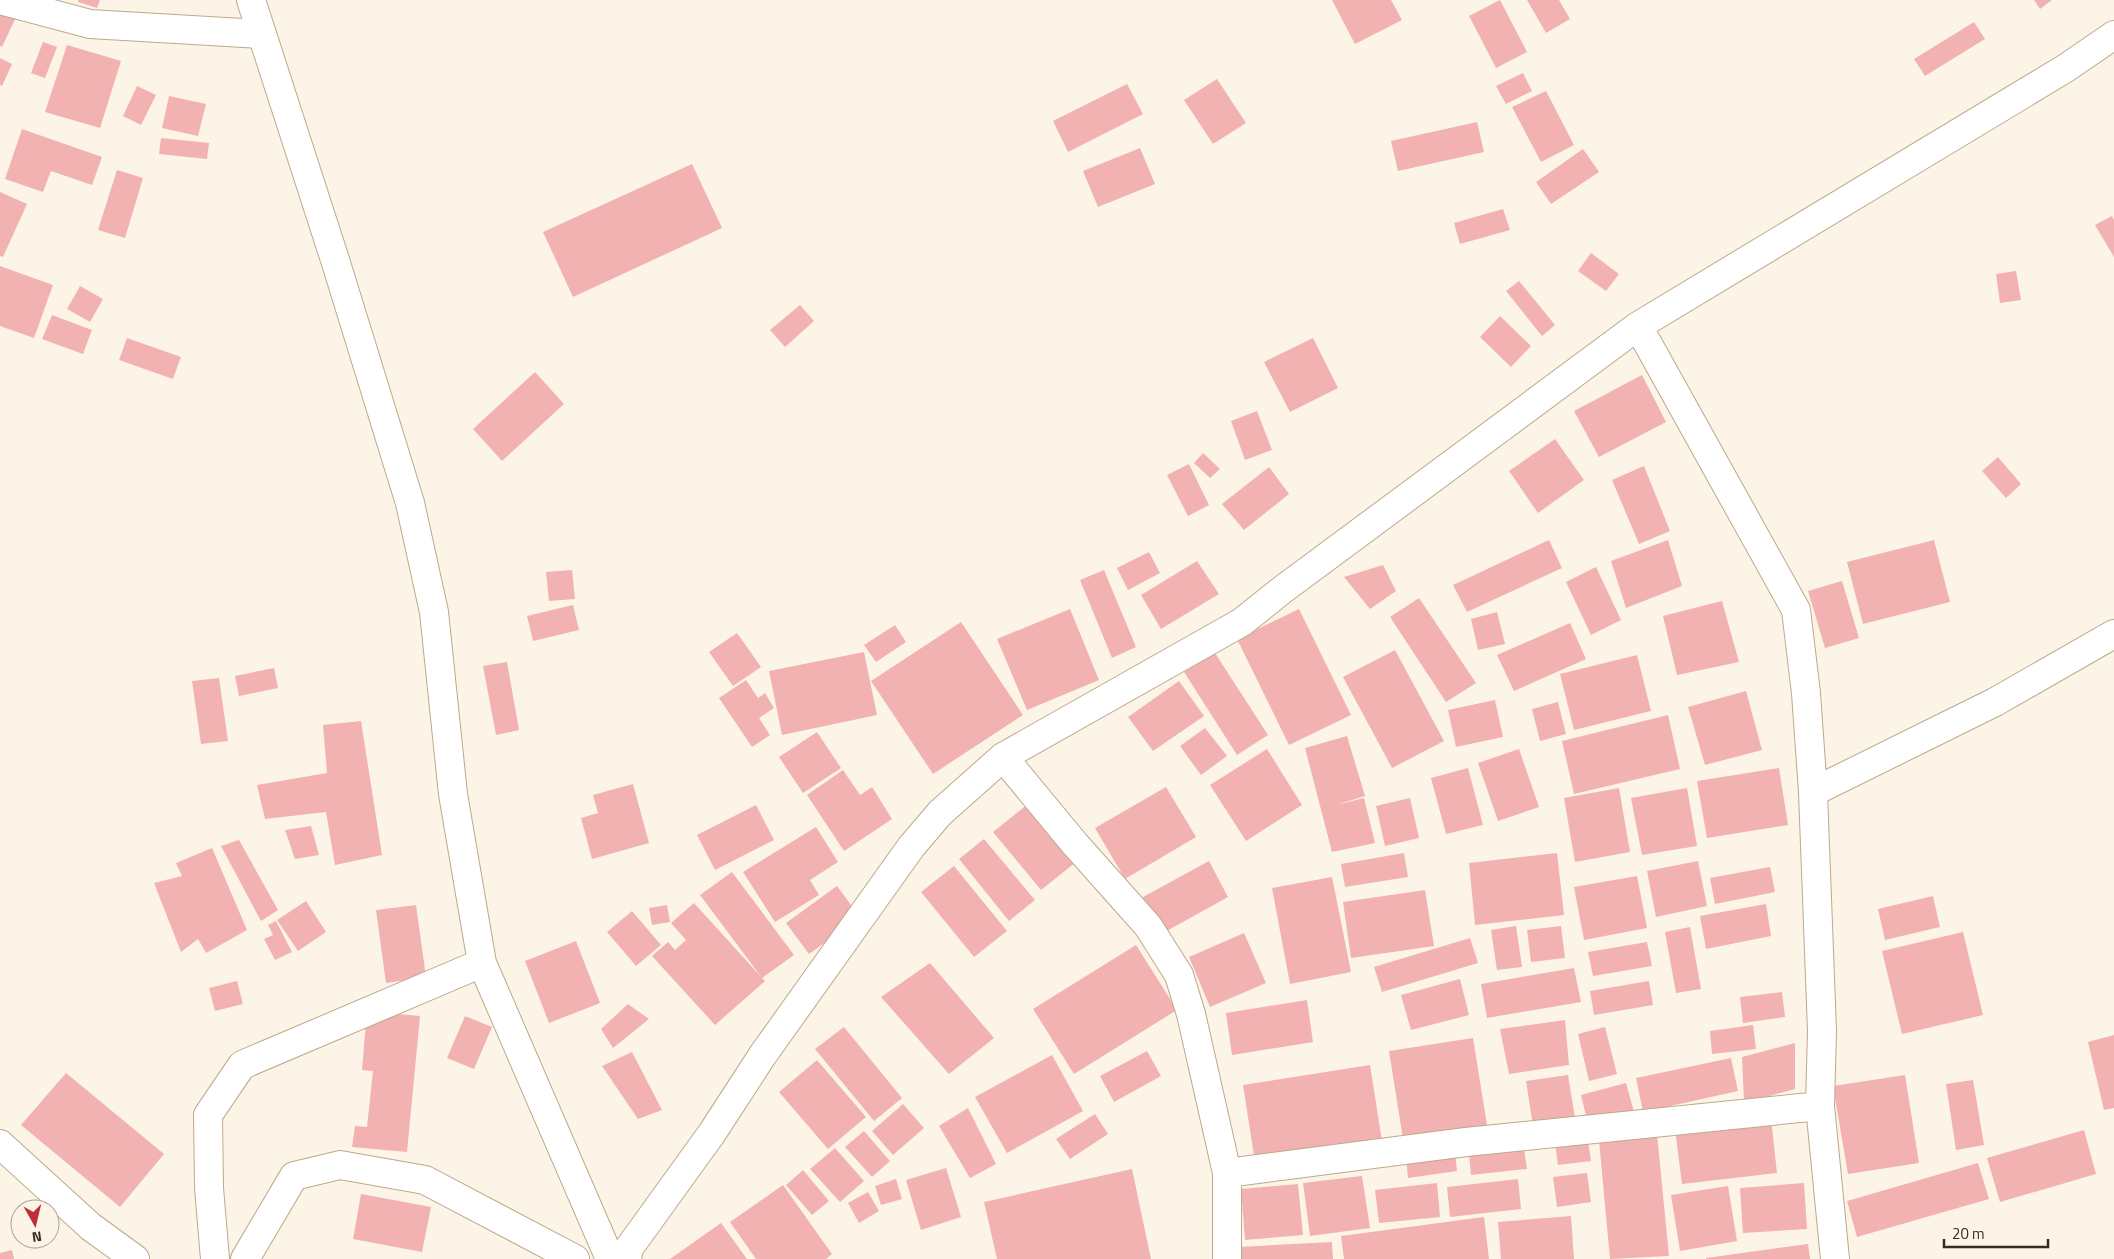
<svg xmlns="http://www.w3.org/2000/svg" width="2114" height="1259" font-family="'Titillium Web',sans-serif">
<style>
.building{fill:#f2b2b1}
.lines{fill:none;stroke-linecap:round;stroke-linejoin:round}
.street-casing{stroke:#bda98a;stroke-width:30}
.street{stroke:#fff;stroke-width:28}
</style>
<rect width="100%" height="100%" fill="#fcf4e7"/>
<path class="building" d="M78 0H100L97 8 78 2Z
M1332 0H1391L1402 20 1355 44Z
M1500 0 1527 52 1496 68 1469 16Z
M1527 0H1559L1570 19 1546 33Z
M2034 0H2052L2040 9Z
M2 9 17 15 2 47 0 46V15Z
M1974 22 1985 39 1925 76 1914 59Z
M43 42 57 47 45 78 31 73Z
M67 45 121 61 100 128 45 112Z
M0 58 12 64 2 86 0 85Z
M1523 73 1532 91 1506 104 1496 86Z
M1217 79 1246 123 1213 144 1184 100Z
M1127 84 1143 114 1068 152 1053 121Z
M137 86 156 95 141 125 123 116Z
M1546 91 1574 145 1541 162 1512 107Z
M169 96 206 104 198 136 162 128Z
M1477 122 1484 152 1398 171 1391 141Z
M22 129 102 157 92 185 51 171 43 192 5 179Z
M161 138 209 143 207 159 159 154Z
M1140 148 1155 184 1098 207 1083 171Z
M1583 149 1599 172 1551 204 1536 182Z
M692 164 722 228 573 297 543 232Z
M117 170 143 178 125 238 98 230Z
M0 192 27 204 3 257 0 256Z
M1503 209 1510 230 1460 244 1454 223Z
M2112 216 2114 220V257L2095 225Z
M1591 253 1619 274 1606 291 1578 271Z
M0 266 53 285 34 338 0 326Z
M2016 271 2021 300 2000 303 1996 274Z
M1519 281 1555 325 1542 336 1506 291Z
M80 286 103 299 90 322 67 309Z
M800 305 814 321 785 347 770 330Z
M52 315 92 330 83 354 42 339Z
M1500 316 1531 346 1511 367 1480 337Z
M127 338 181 357 173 379 119 360Z
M1313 338 1338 388 1290 412 1264 362Z
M535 372 564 404 502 461 473 429Z
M1642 375 1666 422 1599 457 1574 411Z
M1257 411 1272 450 1245 460 1231 421Z
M1555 439 1584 480 1538 513 1509 471Z
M1203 453 1220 469 1210 478 1194 463Z
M1998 457 2021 484 2006 498 1982 471Z
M1189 464 1209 505 1188 516 1167 475Z
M1644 466 1670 531 1639 544 1612 480Z
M1269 467 1289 494 1244 530 1222 504Z
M1549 540 1562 568 1467 612 1453 585Z
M1668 540 1682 586 1626 608 1611 561Z
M1934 540 1950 602 1863 624 1847 562Z
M1149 552 1160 573 1128 590 1117 568Z
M1197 561 1219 594 1161 629 1141 595Z
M1383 565 1396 591 1370 609 1344 577Z
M1596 567 1621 620 1591 635 1566 582Z
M572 570 575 599 549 601 546 572Z
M1104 570 1136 647 1112 658 1080 580Z
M1842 581 1859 638 1825 648 1808 591Z
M1419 598 1476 683 1446 702 1390 617Z
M1722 601 1739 662 1677 675 1663 616Z
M573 605 579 630 533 641 527 616Z
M1070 609 1099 680 1027 710 997 639Z
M1299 609 1351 715 1289 745 1237 639Z
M1497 612 1505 644 1478 650 1471 619Z
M961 622 1023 715 933 774 871 681Z
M1570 623 1586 659 1514 691 1497 655Z
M895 625 906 642 876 662 864 645Z
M737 633 761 667 733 686 709 652Z
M1395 650 1444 741 1392 768 1343 677Z
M864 652 877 715 782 735 769 671Z
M1215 653 1268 735 1237 755 1184 672Z
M1637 655 1651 711 1574 730 1560 674Z
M507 662 519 730 496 735 483 666Z
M274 668 278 688 239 696 235 676Z
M219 678 228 741 201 744 192 681Z
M746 680 758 698 765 693 774 708 759 718 770 735 752 747 719 698Z
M1179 681 1204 716 1153 751 1128 717Z
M1746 691 1762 750 1705 765 1688 707Z
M1495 700 1503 737 1456 747 1448 710Z
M1558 702 1566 734 1540 741 1532 709Z
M1668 715 1680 769 1574 794 1562 741Z
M361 721 382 855 335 865 326 812 265 819 257 785 327 773 323 725Z
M1205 728 1227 756 1201 775 1180 746Z
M817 732 841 768 803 793 779 757Z
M1347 736 1365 796 1336 805 1364 798 1375 843 1332 852 1305 748Z
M1267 749 1302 805 1246 841 1210 785Z
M1519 749 1539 807 1498 821 1478 763Z
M1468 768 1483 825 1446 834 1431 778Z
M1779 768 1788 825 1707 838 1697 781Z
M843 770 860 795 872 787 892 819 844 851 807 795Z
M633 784 649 843 592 859 581 818 598 813 593 795Z
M1166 787 1196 837 1125 879 1095 828Z
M1619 788 1630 852 1575 862 1564 798Z
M1687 788 1697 846 1642 855 1631 798Z
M1410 798 1419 838 1385 846 1376 806Z
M1028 804 1076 862 1041 890 993 832Z
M756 805 774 840 715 870 697 835Z
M311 826 319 855 295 859 285 830Z
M816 827 838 862 810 880 819 895 775 922 743 872Z
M984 839 1035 900 1009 921 959 859Z
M239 840 278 910 261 921 221 846Z
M212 848 247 930 206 953 198 939 181 952 154 883 182 876 176 863Z
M1404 853 1408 877 1345 887 1341 864Z
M1557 853 1564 915 1475 925 1469 863Z
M1209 861 1228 897 1163 933 1143 897Z
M1698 861 1707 906 1656 917 1647 871Z
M954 866 1007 931 974 957 921 892Z
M1770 867 1775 892 1715 904 1710 878Z
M732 872 794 955 762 978 700 895Z
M1637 876 1647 928 1584 940 1574 887Z
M1332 877 1351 972 1290 984 1272 888Z
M837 886 860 917 809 954 786 923Z
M1425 890 1434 946 1351 958 1343 902Z
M1933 896 1940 927 1885 940 1878 909Z
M306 901 326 932 298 951 277 920Z
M694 903 765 981 715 1025 652 956 668 942 675 950 686 940 671 923Z
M1766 904 1771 936 1706 949 1700 916Z
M416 905 426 977 386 983 376 910Z
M667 905 670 922 652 925 649 908Z
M632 911 661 945 636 966 607 932Z
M276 921 292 952 275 960 264 939 273 935 268 925Z
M1516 926 1522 967 1497 970 1491 930Z
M1561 926 1565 958 1531 962 1527 930Z
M1690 927 1701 989 1676 993 1665 932Z
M1963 932 1983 1015 1902 1034 1882 951Z
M1244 933 1266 983 1210 1007 1189 957Z
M1470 938 1478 963 1382 992 1374 967Z
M576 941 600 1003 549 1023 525 961Z
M1647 942 1652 966 1593 976 1588 952Z
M1136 945 1177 1010 1074 1074 1033 1009Z
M930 963 994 1038 949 1074 881 997Z
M1574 968 1581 1002 1487 1018 1481 984Z
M1460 979 1469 1015 1411 1030 1401 995Z
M237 981 243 1004 215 1011 209 988Z
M1649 981 1653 1005 1594 1015 1590 991Z
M1782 992 1785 1017 1743 1023 1740 997Z
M1307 1000 1313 1042 1232 1055 1226 1013Z
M628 1004 649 1019 613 1048 601 1029Z
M367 1011 420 1016 407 1152 352 1147 355 1126 367 1127 373 1071 362 1070Z
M465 1016 492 1027 474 1069 447 1058Z
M1565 1020 1569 1065 1509 1074 1500 1029Z
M1753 1025 1756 1049 1712 1054 1710 1031Z
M844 1027 902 1098 874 1121 815 1049Z
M1605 1027 1617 1074 1589 1081 1578 1034Z
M2114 1035V1108L2104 1110 2088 1042Z
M1473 1038 1487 1125 1403 1139 1389 1051Z
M1795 1043V1089L1744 1103 1742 1057Z
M1147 1051 1161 1076 1114 1102 1100 1076Z
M632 1052 662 1110 638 1119 602 1066Z
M1052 1055 1083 1111 1007 1153 975 1097Z
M1731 1058 1738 1091 1643 1112 1636 1078Z
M817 1060 866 1117 828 1149 779 1092Z
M1370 1065 1382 1141 1255 1162 1243 1085Z
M66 1073 164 1154 120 1207 21 1125Z
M1568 1075 1575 1118 1533 1126 1526 1081Z
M1905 1075 1919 1163 1848 1174 1833 1086Z
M1973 1080 1984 1145 1956 1150 1946 1084Z
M1626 1083 1634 1112 1588 1124 1581 1095Z
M903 1104 924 1128 893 1155 872 1131Z
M968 1108 996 1164 970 1178 939 1126Z
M1095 1114 1108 1134 1070 1159 1056 1139Z
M1771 1118 1777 1173 1682 1184 1675 1129Z
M2084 1130 2096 1174 2000 1202 1987 1158Z
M864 1131 890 1161 872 1177 845 1147Z
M1657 1134 1669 1256 1610 1259 1599 1140Z
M1588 1140 1591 1161 1558 1165 1555 1144Z
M835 1148 864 1181 840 1202 810 1169Z
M1524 1149 1527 1169 1471 1175 1469 1154Z
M1455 1152 1457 1171 1408 1178 1406 1159Z
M1978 1163 1989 1199 1857 1237 1847 1201Z
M946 1168 961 1217 921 1230 906 1180Z
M1132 1169 1151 1259H997L984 1202Z
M803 1170 829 1201 812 1215 786 1185Z
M1587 1173 1591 1202 1557 1207 1553 1177Z
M1362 1176 1370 1228 1310 1236 1303 1183Z
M896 1179 902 1199 881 1205 875 1186Z
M1518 1179 1521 1209 1450 1217 1447 1187Z
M1437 1183 1440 1217 1379 1223 1375 1190Z
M1804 1183 1807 1229 1743 1233 1740 1188Z
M1298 1184 1303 1235 1245 1240 1241 1189Z
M783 1185 832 1254 826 1259H756L730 1222Z
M1728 1186 1737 1241 1680 1251 1671 1195Z
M868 1192 879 1211 859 1223 848 1203Z
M361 1194 431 1207 422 1252 353 1239Z
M1571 1216 1574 1259H1501L1498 1222Z
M1484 1217 1489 1259H1344L1341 1236Z
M721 1223 747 1259H670Z
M1332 1242 1333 1259H1239L1238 1247Z
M1808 1244 1810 1259H1706V1258Z
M12 1250 14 1259H0V1253Z"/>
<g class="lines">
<g class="street-casing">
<path id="street" d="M0 0 90 24 261 34
M251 0 336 263 410 503 434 612 453 794 482 963 610 1259
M1638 326 1796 610 1806 693 1813 792 1822 1031 1820 1106 1835 1259
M1003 757 1075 844 1148 926 1179 975 1191 1014 1227 1173V1259
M1813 792 1995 702 2114 634
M0 1144 91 1227 135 1259
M1227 1173 1466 1142 1820 1106
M215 1259 209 1188 208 1115 242 1065 482 963
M245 1259 294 1176 340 1165 425 1180 575 1259
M627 1259 629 1248 712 1133 762 1056 911 847 940 813 1003 757 1242 622 1282 590 1638 326 2066 68 2114 35"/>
</g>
<use href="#street" class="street"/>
</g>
<g transform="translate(35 1224) rotate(172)"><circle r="24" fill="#fcf4e7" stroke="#aca498"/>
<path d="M0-4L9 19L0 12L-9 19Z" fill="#be2d3c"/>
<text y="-8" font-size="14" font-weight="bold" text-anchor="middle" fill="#352d21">N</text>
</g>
<path d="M1944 1239v8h104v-8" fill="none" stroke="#352d21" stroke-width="2.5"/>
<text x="1952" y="1239" font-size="15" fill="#352d21" stroke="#fcf4e7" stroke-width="4" paint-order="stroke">20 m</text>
</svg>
